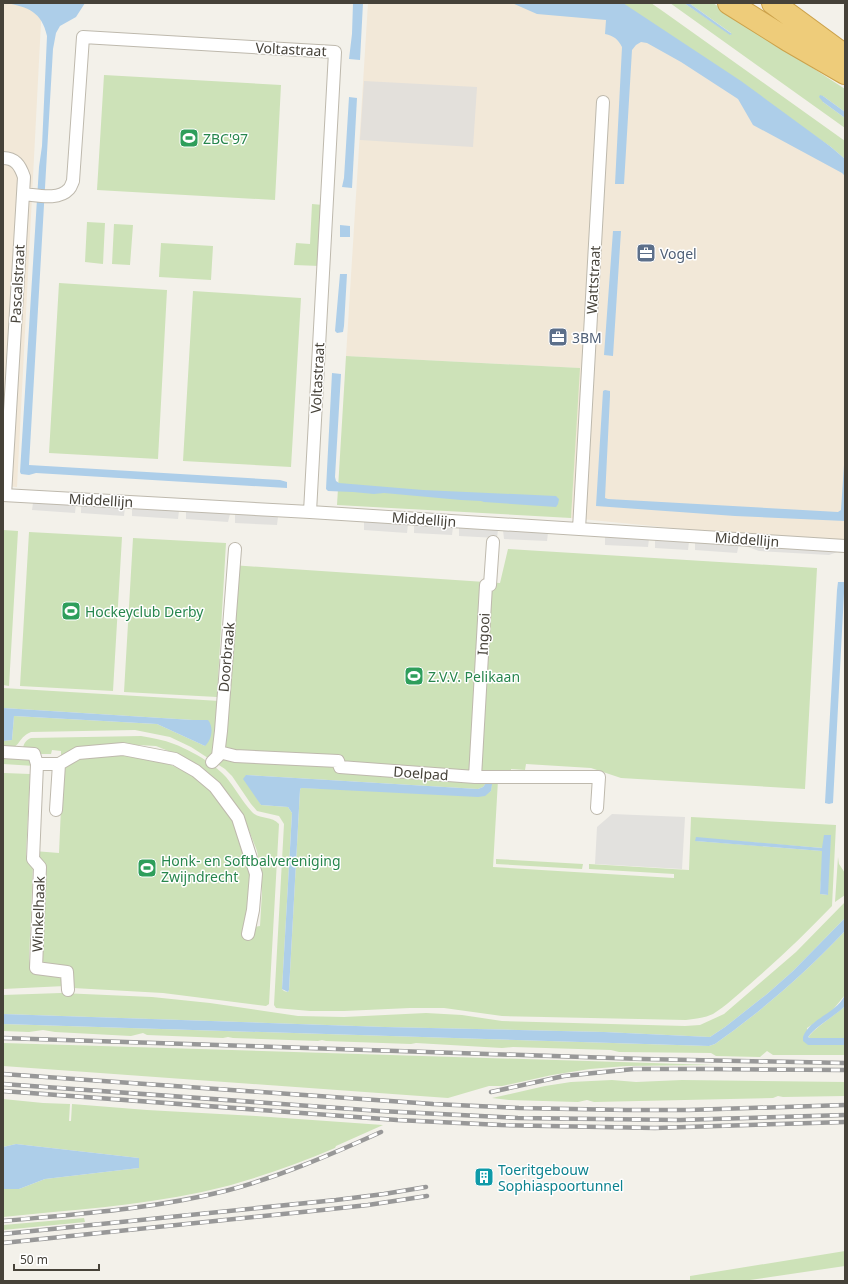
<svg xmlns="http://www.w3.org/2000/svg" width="848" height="1284" font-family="'Noto Sans',sans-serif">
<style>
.commercial{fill:#f2e8d8}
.industrial{fill:#e3e0db}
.green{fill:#cde2b8;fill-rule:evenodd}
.parking{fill:#e2e1de}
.water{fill:#adcee9}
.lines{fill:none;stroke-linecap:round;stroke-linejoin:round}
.street-casing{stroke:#beb9ad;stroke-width:14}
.highway-casing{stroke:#cca24b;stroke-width:24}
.street{stroke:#fff;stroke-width:12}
.highway{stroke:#eecc7a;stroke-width:22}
.rail-casing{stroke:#989898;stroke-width:4.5}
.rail{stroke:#fff;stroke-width:3;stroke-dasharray:9;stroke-linecap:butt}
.labels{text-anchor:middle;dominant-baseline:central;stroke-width:3;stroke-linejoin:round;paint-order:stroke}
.street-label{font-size:14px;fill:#464239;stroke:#fff}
.leisure-label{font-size:14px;fill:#27864d;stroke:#fff;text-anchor:start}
.service-label{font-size:14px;fill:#4e5e75;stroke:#fff;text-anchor:start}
.culture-label{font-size:14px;fill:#0d838f;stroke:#fff;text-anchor:start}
</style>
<rect width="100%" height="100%" fill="#f3f1ea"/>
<path class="commercial" d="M3 3H42L17 487 3 486Z
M368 3H617L845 166V545L571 518 579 368 346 356Z"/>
<path class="industrial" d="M364 81 477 87 473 147 360 140Z"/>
<path class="green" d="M622 3H651L664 12 845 141V159L831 147Z
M670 3H684L731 35V33L689 3H713L845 89V112L823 96V102L845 118V128Z
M104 75 281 85 275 200 97 190Z
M312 204 323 205 320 266 294 265 296 243 310 244Z
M87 222 105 223 103 264 85 262Z
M114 224 133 225 130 265 112 264Z
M161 243 213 246 211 280 159 277Z
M59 283 167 290 158 459 49 453Z
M193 291 301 298 291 467 183 461Z
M346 356 580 368 571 518 337 505Z
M3 530 18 531 9 686 3 685Z
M29 532 122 537 113 691 20 686Z
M133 538 226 543 217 697 124 692Z
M508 549 817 568 805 789 621 778 591 768 526 764 525 770 511 769V780H498L493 867 674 878V874L589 869V864L689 870 691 817 836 825 832 906C805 934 778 960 749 985 737 995 726 1006 713 1014 704 1018 695 1019 686 1020L502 1016 444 1008H410L344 1011H310L276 1008 274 1005 284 824 279 816 257 811 251 804 232 776 225 769 191 747 170 737 135 730 31 732C15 739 23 749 3 748V741L12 740 14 716 157 724 205 746 208 720H193L3 708V688L220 701 231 565 500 583ZM246 775 478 789 483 787 486 783 492 778 491 791 488 793 301 788 300 790 289 990 288 992 284 991 282 989 292 813 288 807 261 805ZM696 838 823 848 828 895 820 894 823 851 696 841Z
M141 736C152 738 164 740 174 744 192 751 213 763 226 777 235 788 242 801 252 812 260 820 271 815 279 824L269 1004 266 1006 163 993 73 988 70 968 40 967 34 851 59 853 61 808V751L52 750 51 754H39L23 748C24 743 26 740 31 738ZM119 744 156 746 188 759 202 769 237 807 248 828 257 851 261 872 262 892 260 926 254 927 250 871 233 819 206 782 163 761 116 754Z
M3 757 31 759 35 766 3 764Z
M4 773 30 774 26 855 33 866 29 959 31 969 64 975 65 986 3 989Z
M838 857 839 864 845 873V895L835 902Z
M496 859 583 864 582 869 496 864Z
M845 902V918L793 971 767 994 725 1027 710 1037 604 1032 385 1027 3 1014V995L61 993 152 997 210 1003 298 1016 344 1017 426 1013 462 1015 502 1021 685 1026 700 1025 724 1014 796 952Z
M845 931V995L831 1012 807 1028 808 1045H845V1055H773L767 1051 760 1057 716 1056 711 1053 619 1052 611 1050 513 1047 502 1048 416 1043 411 1044 326 1041 322 1040 318 1041 233 1038 228 1037 223 1038 147 1035 143 1033 131 1036 55 1032 43 1030 29 1032 3 1031V1024L709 1046 715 1044C763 1010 804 974 845 931Z
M845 1006V1038H810L808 1037C818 1025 833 1017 845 1006Z
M3 1043 715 1065 626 1066 590 1069 552 1075 502 1086H489L448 1098 3 1066Z
M612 1080 636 1082 682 1080 845 1082V1096L783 1097 778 1096 773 1098 594 1102 587 1100 578 1102 509 1100 492 1098 545 1086 571 1082Z
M3 1099 43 1103 70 1104 69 1121H71L72 1104 147 1110 256 1116 383 1125 336 1146 335 1148C292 1166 248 1182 202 1192 137 1206 70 1210 3 1217V1189H19L45 1179 139 1168V1158L16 1144 3 1147Z
M84 1218 85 1222 3 1230V1225Z
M845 1251V1266L743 1281H690V1276Z"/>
<path class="parking" d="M33 503 76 504 75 513 32 510Z
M81 505 125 507 124 516 81 513Z
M132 508 179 511 178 519 132 516Z
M186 511 230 514 228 522 186 519Z
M235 514 278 517 277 525 235 523Z
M364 522 408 524 407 533 364 530Z
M414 525 453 527 452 535 414 533Z
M459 528 498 530 497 538 459 536Z
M503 530 548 533 547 541 504 539Z
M605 537 649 539 648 547 605 545Z
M655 539 689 542 688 550 655 548Z
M695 542 739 544 737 553 695 550Z
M740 544 840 551 829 555 759 551Z
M612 814 685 817 682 869 595 864 597 827Z"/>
<path class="water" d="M6 3H85L76 17 60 26 56 33 53 49 29 465 280 480 287 482V488L36 473 29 475 21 474 20 472 39 167 42 146 47 36C42 12 28 7 6 3Z
M353 3H363L360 60 349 59 352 34Z
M512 3H623L741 81 831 147 845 159V176L842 173 753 125 738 99 681 62 647 43 641 42 636 45 632 50 624 184H615L622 47C618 39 614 36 605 34L606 20 537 14Z
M684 3H689L732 34 730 35Z
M820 95 823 96 845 112V118L823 102 819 97Z
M349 97 357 98 352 188 342 187 344 178Z
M340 225 350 226V237H340Z
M613 231H621L613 356 604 355Z
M340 274H347L344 326 343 332 337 333 335 331Z
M332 373 341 374 335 477 336 481 339 483 423 490 556 496 559 499 558 504 556 507 484 502 481 501 461 500 384 493 374 494 353 492 328 491 326 489Z
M605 390 610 391V396L605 498 608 499 838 512 841 510 845 450V521L735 516 596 506 603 391Z
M838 582H844V593L833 803 829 804 825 803 837 590Z
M3 708 193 720H208C214 727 212 740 205 746L157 724 14 716 12 740 3 741Z
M246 775 478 789 483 787 486 783 493 778 491 791 485 796 478 797 301 788 300 790 289 990 288 992 282 989 292 813 288 807 261 805 243 779Z
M824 835H831L828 895 820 894 822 851 695 841 696 837 822 848Z
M845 918V931C804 974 763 1010 715 1044L709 1046 3 1024V1014L385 1027 604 1032 710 1037 725 1027 767 994 793 971Z
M845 995V1006C834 1017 817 1025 808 1037L810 1038H845V1045H808L803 1041V1037C810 1018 836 1014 845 995Z
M16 1144 139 1158V1168L45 1179 19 1189H3V1147Z"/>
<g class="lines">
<g class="street-casing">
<path id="street" d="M3 158C15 158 20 165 24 177L5 495
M23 194C37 195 58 201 69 189 71 187 72 183 73 181L83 37 335 52 310 512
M3 495 310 512 845 546
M579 529 603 102
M3 752 34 754 37 764 33 859 40 867 36 968 67 972 68 990
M219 752 235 756 338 761 340 767 475 777H599L597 808
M212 762 218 756 221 731 235 549
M37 764H59L78 753 123 749 175 759 196 771 215 787 238 818 256 874 253 910 248 934
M475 777 486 585H490L493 542
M56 810 59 764"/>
</g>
<g class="highway-casing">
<path id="highway" d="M729 3 788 40 845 73
M773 3 845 56"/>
</g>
<use href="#street" class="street"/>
<use href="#highway" class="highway"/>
<g class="rail-casing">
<path id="rail" d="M3 1038 643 1059 845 1063
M3 1074 433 1104 519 1108 626 1110H689L845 1105
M3 1084 380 1111 518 1118 680 1120 845 1115
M3 1091 397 1120 501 1125 655 1128 845 1122
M491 1092 564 1076 634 1069H706L845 1070
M3 1221C77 1214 153 1209 225 1191 279 1177 330 1155 381 1132
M3 1234 336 1200 384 1194 426 1187
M3 1243 322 1210 368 1205 427 1196"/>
</g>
<use href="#rail" class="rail"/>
</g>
<defs>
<g id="stadium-square" transform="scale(1)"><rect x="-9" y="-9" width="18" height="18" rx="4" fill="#2e9e5b" stroke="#fff"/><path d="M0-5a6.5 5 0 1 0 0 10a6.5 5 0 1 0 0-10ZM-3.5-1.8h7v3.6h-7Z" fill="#fff"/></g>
<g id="office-square" transform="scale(1)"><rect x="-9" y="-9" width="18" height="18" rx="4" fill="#5c6f8a" stroke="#fff"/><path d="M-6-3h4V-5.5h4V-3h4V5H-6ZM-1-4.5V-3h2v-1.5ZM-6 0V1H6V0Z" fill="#fff"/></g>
<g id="building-square" transform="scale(1)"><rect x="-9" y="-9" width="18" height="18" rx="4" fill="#0f9aa8" stroke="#fff"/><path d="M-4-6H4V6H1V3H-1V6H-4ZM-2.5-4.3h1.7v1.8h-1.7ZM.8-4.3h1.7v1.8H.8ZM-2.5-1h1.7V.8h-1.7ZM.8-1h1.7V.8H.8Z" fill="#fff"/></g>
</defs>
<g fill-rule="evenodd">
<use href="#stadium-square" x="189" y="138"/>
<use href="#office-square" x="646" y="253"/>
<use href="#office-square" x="558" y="337"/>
<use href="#stadium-square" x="71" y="611"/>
<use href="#stadium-square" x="414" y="676"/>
<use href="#stadium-square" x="147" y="868"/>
<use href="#building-square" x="484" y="1177"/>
</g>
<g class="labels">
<g class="street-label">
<text transform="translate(291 49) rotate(3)">Voltastraat</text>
<text transform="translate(593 280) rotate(-87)">Wattstraat</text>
<text transform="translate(17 284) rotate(-87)">Pascalstraat</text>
<text transform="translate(317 378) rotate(-87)">Voltastraat</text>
<text transform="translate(101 500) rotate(3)">Middellijn</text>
<text transform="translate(424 519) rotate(4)">Middellijn</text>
<text transform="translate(747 539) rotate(4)">Middellijn</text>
<text transform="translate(483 634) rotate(-87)">Ingooi</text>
<text transform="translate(226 657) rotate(-85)">Doorbraak</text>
<text transform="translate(421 773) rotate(4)">Doelpad</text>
<text transform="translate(38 914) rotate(-88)">Winkelhaak</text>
</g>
<g class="leisure-label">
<text x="203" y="138">ZBC'97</text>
<text x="85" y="611">Hockeyclub Derby</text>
<text x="428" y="676">Z.V.V. Pelikaan</text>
<text x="161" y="860">Honk- en Softbalvereniging<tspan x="161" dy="16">Zwijndrecht</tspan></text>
</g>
<g class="service-label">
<text x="660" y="253">Vogel</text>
<text x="572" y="337">3BM</text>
</g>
<g class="culture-label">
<text x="498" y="1169">Toeritgebouw<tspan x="498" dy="16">Sophiaspoortunnel</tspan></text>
</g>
</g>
<rect width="848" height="1284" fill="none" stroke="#464239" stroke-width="8"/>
<path d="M14 1264v6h85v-6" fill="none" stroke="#464239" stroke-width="2"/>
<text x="20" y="1264" font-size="12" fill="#464239" stroke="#ffffff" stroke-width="3" paint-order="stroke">50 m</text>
</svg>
